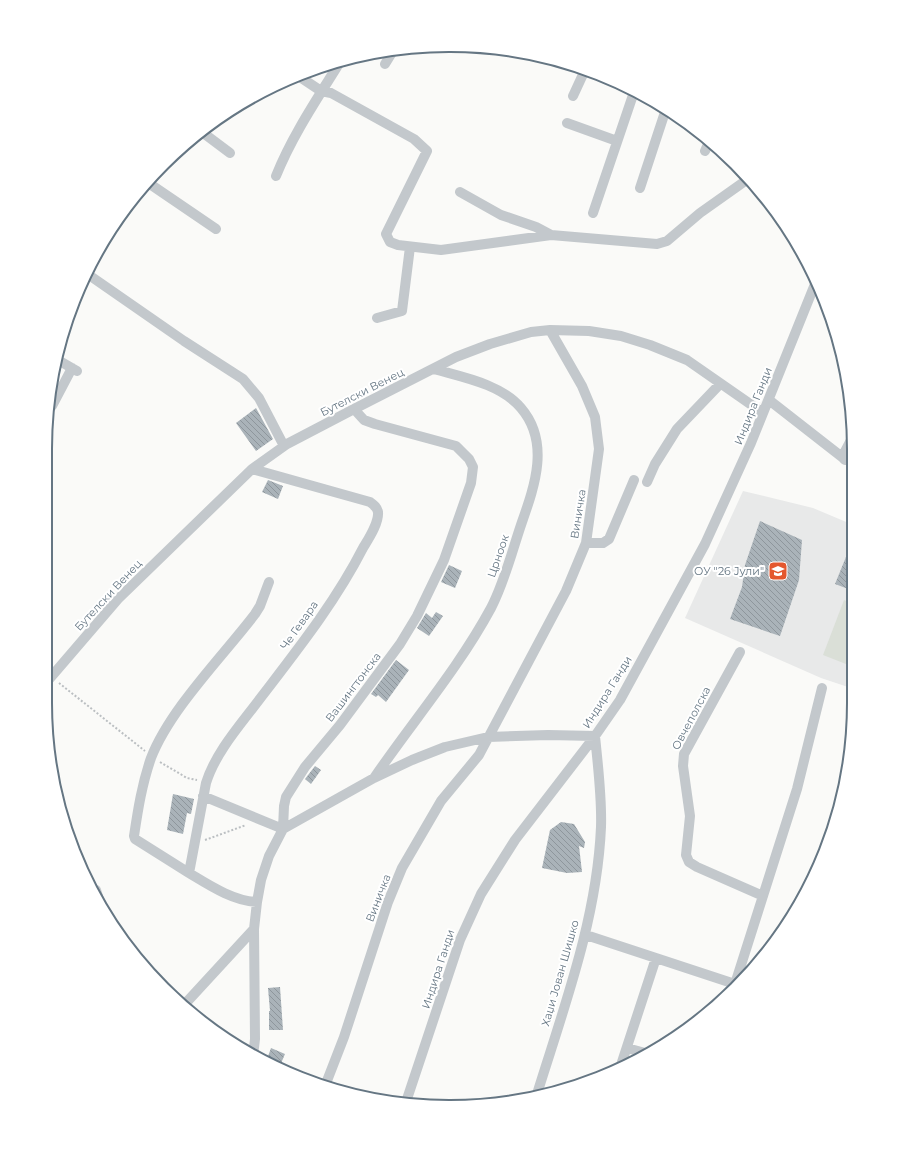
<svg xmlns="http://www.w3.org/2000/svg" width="899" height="1152" font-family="Montserrat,sans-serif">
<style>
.built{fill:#e8e9e9}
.pitch{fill:#dadfd7}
.building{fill:url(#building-back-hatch)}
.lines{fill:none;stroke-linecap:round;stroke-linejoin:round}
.path{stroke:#bbbfc2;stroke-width:2;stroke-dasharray:2 2;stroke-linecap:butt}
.minor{stroke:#c3c8cc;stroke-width:10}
.labels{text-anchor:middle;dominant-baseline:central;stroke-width:4;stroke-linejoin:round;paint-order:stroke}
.street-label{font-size:11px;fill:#657683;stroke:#fff}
.poi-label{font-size:11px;fill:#657683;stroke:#fff;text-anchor:end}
.rim{fill:none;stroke:#657683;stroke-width:2}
</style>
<defs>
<pattern id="building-back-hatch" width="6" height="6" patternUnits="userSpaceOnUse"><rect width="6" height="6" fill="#aab3b9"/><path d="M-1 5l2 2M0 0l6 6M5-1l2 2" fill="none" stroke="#8e969c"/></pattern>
</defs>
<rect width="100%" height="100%" fill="#fafaf8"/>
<path class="built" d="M743 491 813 508 851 524V688L821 678 685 618Z"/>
<path class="pitch" d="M844 600 851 603V666L823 655Z"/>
<path class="building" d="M256 408 273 439 256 451 236 423Z
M268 480 283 486 278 499 262 492Z
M760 521 802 540 799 580 780 636 730 619 742 587 745 565Z
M850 547H851V590L835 584Z
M449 565 462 571 455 588 441 582Z
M436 612 443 616 429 636 417 628 426 613 432 618Z
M396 660 409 670 386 702 378 695 376 697 371 694Z
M315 766 321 770 311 784 305 779Z
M173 794 194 799 191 814 187 813 183 834 167 830Z
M561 822 574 824 585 842 584 848 579 846 582 872 567 873 542 868 550 830Z
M280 987 283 1030H269V1011H270L268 988Z
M271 1048 285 1054 279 1068 266 1062Z"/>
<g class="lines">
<path class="path" d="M59 683 145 751
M160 762 187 778 197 780
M205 840 246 825"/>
<path class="minor" d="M385 64 393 51
M297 75 321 91 331 93 414 139 427 151 386 234 390 242 398 245 441 250 551 235 657 244 667 241 700 213 748 179
M573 96 585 70
M567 123 617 141
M202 132 230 153
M705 151 709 142
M276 176C292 136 317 99 340 62
M147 182 216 229
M640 188 666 109
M460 192 501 215 536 227 551 235
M593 213 634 92
M86 273 184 341 243 379 259 398 284 446
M377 318 402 311 410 247
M58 360 77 371
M769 400 842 457 851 461
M52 406 72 368
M845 460 842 457 851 440
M252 469 370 502C374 505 377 507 378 512 379 523 369 538 363 548 336 601 298 649 262 696 242 723 216 751 206 783L189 873C209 885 233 901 257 902
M647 482 655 464 677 429 720 384
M586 543H603L609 539 634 480
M740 652 684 754 683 766 690 816 686 855 689 862 697 867 763 896
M45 684 118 599 252 469 287 444 354 409 456 357 490 344 531 332 550 330 589 331 621 336 650 345 687 360 763 413
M374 778C413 721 458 669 491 608 505 581 512 551 522 522 535 485 550 442 521 408 501 384 462 377 434 369
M203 796 283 829
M283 829 374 778 412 760 445 747 488 737 548 735 595 736C598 767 602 797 601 827 597 919 564 1007 537 1094
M189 873 135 839 134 836C138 809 142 784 151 758 170 709 223 656 255 614L260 606 269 582
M96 890 102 909
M586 935 738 985
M735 984 797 789 822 688
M184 1005 254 929
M627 1048 645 1053
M253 1056 255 1039 254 929 257 902 261 880 269 856 283 829 284 806 286 797 305 767 340 725 400 644 417 616 444 560 471 483 473 467 469 459 456 446 375 424 364 420 354 409
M621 1065 656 958
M325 1086 344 1037 388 902 402 868 441 801 479 755 566 591 586 543 599 449 595 417 582 386 550 330
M406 1102 460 940 481 894 515 840 595 736 620 700 650 645 705 544 751 443 815 284"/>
</g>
<defs>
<g id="school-square" transform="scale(1)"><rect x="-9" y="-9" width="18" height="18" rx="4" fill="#e4572e" stroke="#fff"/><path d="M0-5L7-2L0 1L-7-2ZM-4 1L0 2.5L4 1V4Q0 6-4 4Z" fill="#fff"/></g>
</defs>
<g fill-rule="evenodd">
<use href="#school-square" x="778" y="571"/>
</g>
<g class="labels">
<g class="street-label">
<text transform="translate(362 392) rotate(-27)">Бутелски Венец</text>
<text transform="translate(753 406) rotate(-68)">Индира Ганди</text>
<text transform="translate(578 514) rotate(-81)">Виничка</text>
<text transform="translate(498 556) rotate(-71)">Црноок</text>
<text transform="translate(108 595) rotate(-47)">Бутелски Венец</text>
<text transform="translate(299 625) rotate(-55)">Че Гевара</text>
<text transform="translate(353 687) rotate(-53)">Вашингтонска</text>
<text transform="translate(607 692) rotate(-58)">Индира Ганди</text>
<text transform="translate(691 718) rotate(-62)">Овчеполска</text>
<text transform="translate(378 898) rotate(-69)">Виничка</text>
<text transform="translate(438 969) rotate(-72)">Индира Ганди</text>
<text transform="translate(560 973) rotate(-74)">Хаџи Јован Шишко</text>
</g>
<g class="poi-label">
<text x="764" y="571">ОУ "26 Јули"</text>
</g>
</g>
<path d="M0 0H899V1152H0ZM449 52H450A397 397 0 0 1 847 449V703A397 397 0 0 1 450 1100H449A397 397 0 0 1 52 703V449A397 397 0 0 1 449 52Z" fill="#fff" fill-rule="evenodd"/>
<path class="rim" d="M449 52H450A397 397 0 0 1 847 449V703A397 397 0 0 1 450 1100H449A397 397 0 0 1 52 703V449A397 397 0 0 1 449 52Z"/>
</svg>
